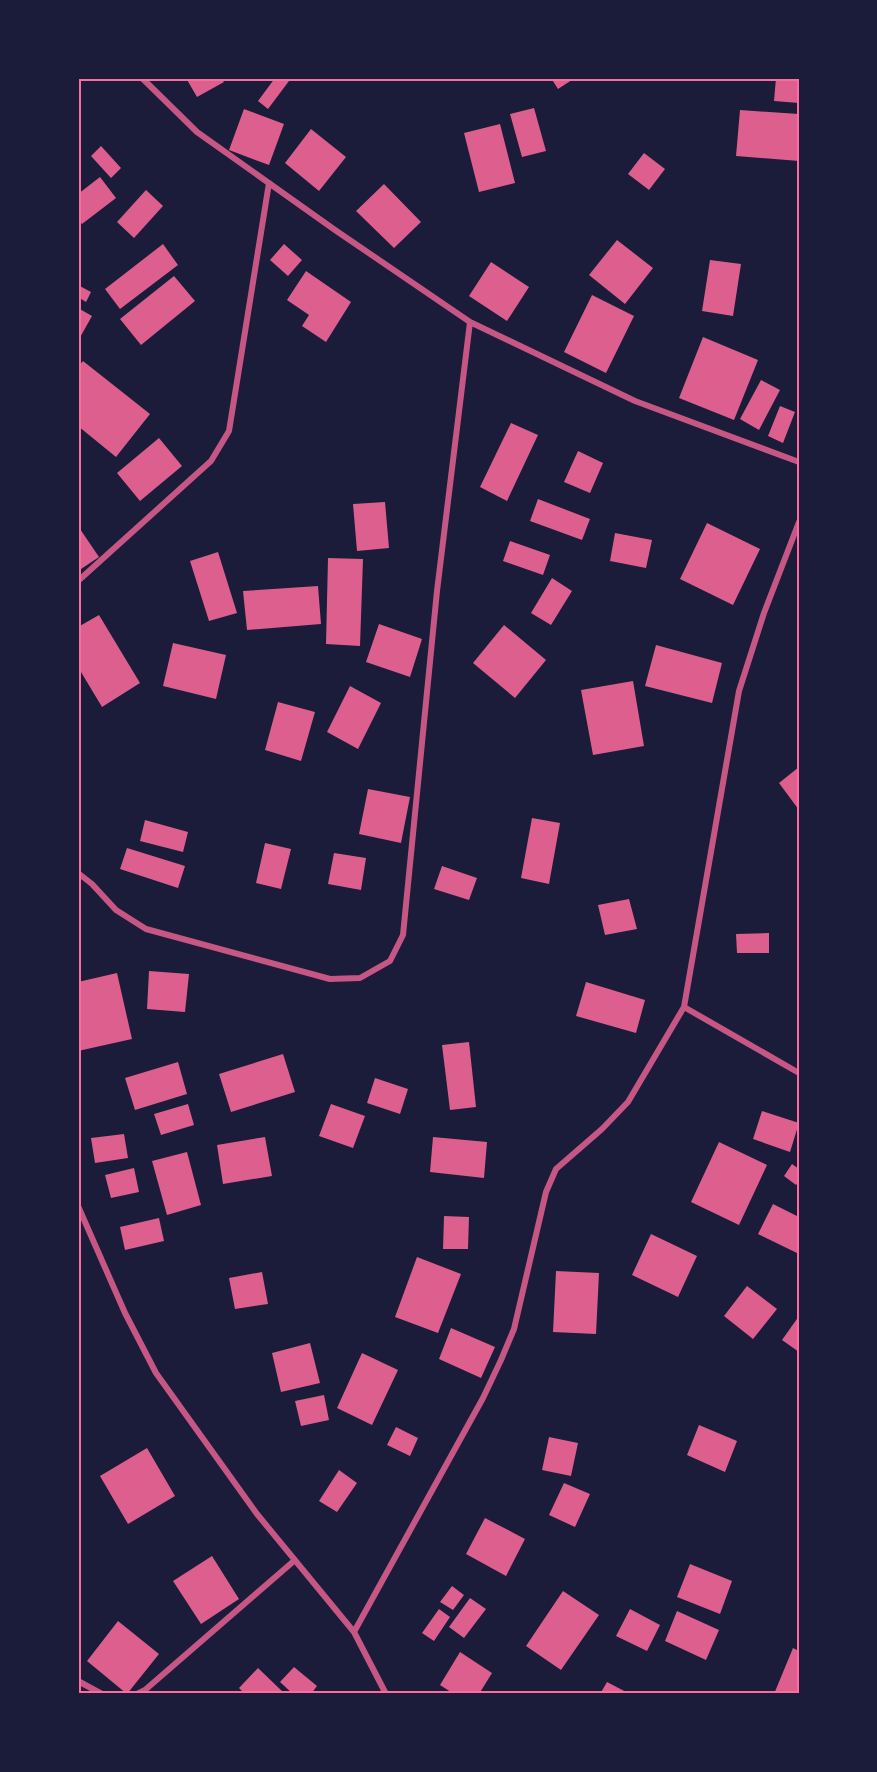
<svg xmlns="http://www.w3.org/2000/svg" width="877" height="1772" font-family="Montserrat,sans-serif">
<style>
.building{fill:#dd5f8e}
.lines{fill:none;stroke-linecap:round;stroke-linejoin:round}
.minor{stroke:#c65784;stroke-width:6}
.neatline{fill:none;stroke:#ff6b9d;stroke-width:2}
</style>
<rect width="100%" height="100%" fill="#1b1b3a"/>
<path class="building" d="M186 78H221L224 82 197 97Z
M275 78H284L289 81 268 109 258 101Z
M551 78H575L558 89Z
M776 78H799V103L774 101Z
M534 108 546 151 522 157 510 114Z
M244 109 284 124 269 165 229 150Z
M740 110 799 114V161L736 156Z
M500 124 515 183 479 192 464 133Z
M311 129 346 157 319 191 285 163Z
M101 146 121 168 111 178 91 156Z
M644 153 665 169 649 190 628 174Z
M100 177 116 198 82 224 78 219V194Z
M384 184 421 222 394 248 356 211Z
M146 190 163 206 134 238 117 222Z
M617 240 653 268 625 304 589 275Z
M163 244 178 265 120 309 105 289Z
M284 244 302 260 288 276 270 260Z
M710 260 741 264 733 316 702 311Z
M491 262 529 287 507 321 469 296Z
M306 271 351 302 326 342 302 326 309 315 287 300Z
M174 276 195 301 141 345 120 319Z
M78 285 91 292 86 302 78 297Z
M592 295 634 316 606 373 564 352Z
M78 308 92 316 78 341Z
M703 337 758 360 734 420 679 398Z
M83 361 150 414 116 457 78 426V367Z
M761 380 780 390 759 430 740 419Z
M780 406 795 412 783 443 768 436Z
M511 423 538 435 507 501 480 487Z
M159 438 182 466 140 501 117 473Z
M578 451 603 463 590 493 564 482Z
M538 499 590 519 582 540 530 521Z
M385 502 389 548 357 551 353 504Z
M707 523 760 549 733 605 680 579Z
M78 526 99 557 78 571Z
M615 533 652 540 646 568 610 561Z
M510 541 550 555 543 575 503 561Z
M218 552 237 613 209 621 190 561Z
M328 558 363 559 360 646 326 644Z
M552 578 572 591 551 625 531 613Z
M318 586 321 624 247 630 243 591Z
M99 615 140 683 102 707 78 667V627Z
M379 624 422 639 410 677 366 662Z
M504 625 546 660 515 698 473 663Z
M173 643 226 655 216 699 163 686Z
M656 645 722 663 712 703 645 686Z
M633 681 644 746 593 755 581 690Z
M350 686 381 703 358 749 327 732Z
M278 702 315 712 301 761 265 750Z
M799 767V810L779 783Z
M368 789 410 797 401 843 359 834Z
M532 818 560 823 549 884 521 878Z
M145 820 188 832 183 852 140 841Z
M265 843 291 849 281 889 256 883Z
M127 848 185 866 178 888 120 869Z
M334 853 366 858 361 890 328 884Z
M442 866 477 878 469 900 434 889Z
M629 899 637 929 605 935 598 905Z
M769 933V953H737L736 934Z
M149 971 189 974 185 1012 147 1009Z
M117 973 132 1039 78 1051V982Z
M586 982 645 1000 636 1033 576 1016Z
M469 1042 476 1107 450 1110 442 1045Z
M283 1054 295 1092 231 1112 219 1074Z
M178 1062 187 1094 135 1110 125 1078Z
M375 1078 408 1089 400 1114 367 1103Z
M188 1104 194 1125 161 1135 154 1114Z
M331 1104 365 1116 353 1148 319 1136Z
M762 1111 799 1123 790 1152 753 1139Z
M124 1134 128 1158 95 1163 91 1138Z
M265 1137 272 1176 223 1184 217 1145Z
M433 1137 487 1142 484 1178 430 1172Z
M719 1142 767 1165 739 1225 691 1202Z
M187 1152 201 1205 167 1215 152 1161Z
M792 1164 799 1169V1181L796 1185 784 1176Z
M134 1168 139 1192 111 1198 105 1175Z
M773 1204 799 1217V1254L758 1234Z
M444 1216 469 1217 468 1249H443Z
M159 1218 164 1241 125 1250 120 1227Z
M651 1234 697 1256 678 1297 632 1275Z
M417 1257 461 1274 438 1333 395 1317Z
M556 1271 599 1273 596 1334 553 1332Z
M262 1272 268 1304 235 1309 229 1278Z
M747 1286 777 1309 753 1339 724 1316Z
M799 1316V1352L782 1340Z
M451 1328 495 1347 481 1378 439 1359Z
M310 1343 320 1383 281 1392 272 1353Z
M362 1353 398 1370 372 1425 337 1408Z
M324 1395 329 1420 301 1426 295 1401Z
M699 1425 737 1441 725 1472 687 1455Z
M396 1427 418 1438 410 1456 387 1445Z
M549 1437 578 1443 571 1476 542 1470Z
M147 1448 175 1496 128 1524 100 1476Z
M339 1470 357 1483 337 1512 319 1501Z
M564 1483 590 1494 575 1527 549 1515Z
M485 1518 525 1539 506 1576 466 1554Z
M212 1556 239 1599 201 1624 173 1581Z
M690 1564 732 1581 720 1614 677 1597Z
M452 1586 464 1595 453 1610 440 1602Z
M563 1591 599 1615 561 1670 526 1646Z
M470 1598 486 1609 464 1638 449 1627Z
M439 1609 450 1617 434 1641 422 1633Z
M630 1609 660 1625 647 1651 616 1636Z
M677 1611 719 1630 706 1660 665 1641Z
M118 1621 159 1654 127 1694 87 1661Z
M793 1648 799 1651V1694H774Z
M460 1652 492 1673 479 1694H454L440 1685Z
M294 1667 317 1686 311 1694H293L280 1682Z
M258 1668 285 1694H245L239 1688Z
M607 1682 630 1694H600Z"/>
<g class="lines">
<path class="minor" d="M142 78 197 132 335 230 470 322 635 401 799 462
M78 581 211 461 229 431 269 183
M78 873 92 884 116 910 146 929 330 979 360 978 390 961 403 935 437 591 470 322
M684 1007 799 1073
M78 1206 125 1313 156 1373 257 1514 354 1632 386 1694
M354 1632 483 1398 501 1360 514 1329 546 1192 556 1169 602 1129 628 1102 684 1007 739 691 764 613 799 522
M78 1681 102 1694
M137 1694 145 1690 295 1560"/>
</g>
<rect width="877" height="1772" fill="none" stroke="#1b1b3a" stroke-width="159"/>
<rect x="80" y="80" width="718" height="1612" class="neatline"/>
</svg>
